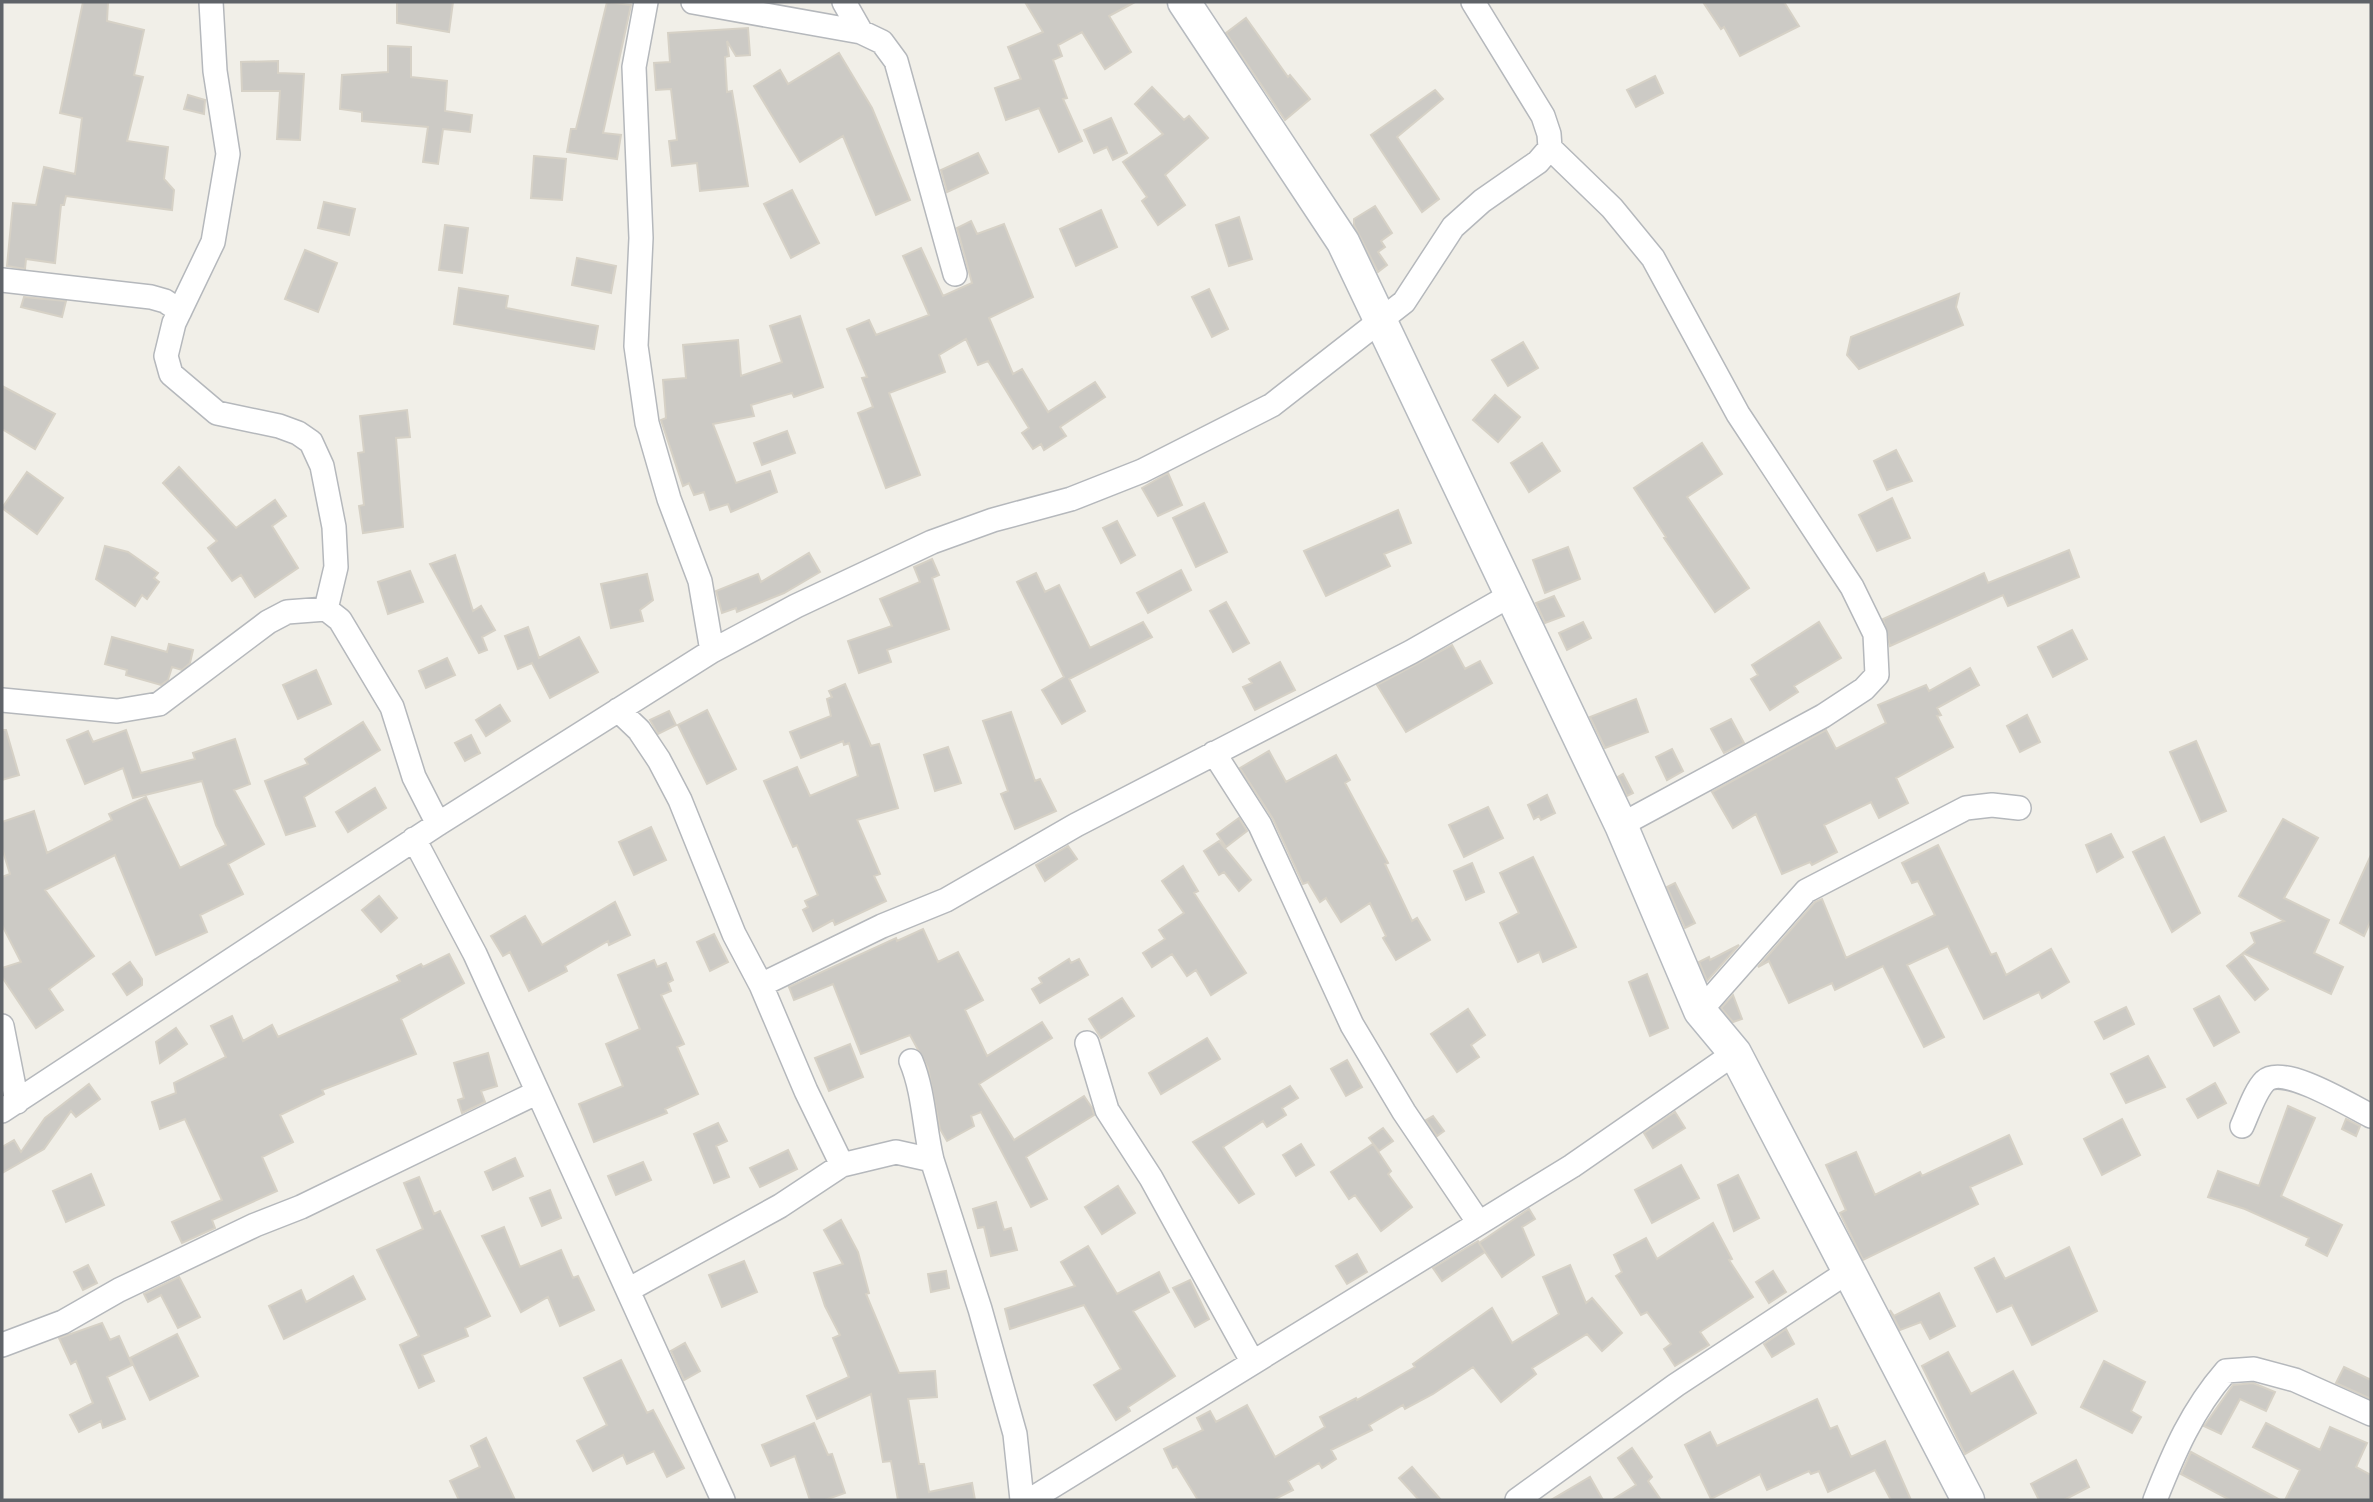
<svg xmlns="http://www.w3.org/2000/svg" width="2373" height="1502" font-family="'Varela Round',sans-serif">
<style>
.building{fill:#cccac5;stroke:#d6d1c6;stroke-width:2}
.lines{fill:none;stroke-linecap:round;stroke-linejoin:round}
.street-casing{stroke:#b5b8bc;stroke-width:26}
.secondary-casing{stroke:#b6babf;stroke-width:35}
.street{stroke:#fff;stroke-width:23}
.secondary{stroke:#fff;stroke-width:32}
</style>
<rect width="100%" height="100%" fill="#f1efe8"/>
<path class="building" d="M83 2H108L107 21 144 30 134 75 143 77 127 141 168 147 164 179 174 190 172 210 66 196 64 205H61L55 263 26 259 25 269 7 266 13 203 36 205 44 167 75 174 82 118 60 113Z
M397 2H453L449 32 397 23Z
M607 2 631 5 603 133 621 135 617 159 567 152 571 129H576Z
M1025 2H1135L1109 16 1131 52 1105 69 1082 32 1058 45 1062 56 1053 60 1067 98 1063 99 1082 141 1059 152 1039 108 1006 120 995 88 1021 79 1008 47 1043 32Z
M1703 2H1784L1799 26 1740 56 1724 27 1721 29Z
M1246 18 1288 77 1290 75 1310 99 1285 120 1226 33Z
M748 28 750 55 736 56 727 41 729 56 725 57 727 92 732 91 748 186 700 191 697 163 672 166 669 141 677 140 671 89 656 90 654 63 670 62 668 33Z
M388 46 411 47V77L447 81 445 111 472 115 470 132 443 129 438 164 423 162 428 127 362 121V112L340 109 342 75 388 72Z
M839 53 872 108 910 200 876 215 843 136 800 162 754 86 780 70 788 84Z
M278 61V73L304 74 300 140 277 139 280 91H242L241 62Z
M1655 76 1663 93 1636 107 1627 90Z
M1152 87 1184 120 1189 116 1208 138 1165 175 1185 205 1158 225 1142 201 1147 197 1123 162 1163 134 1135 104Z
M1435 90 1443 99 1397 137 1439 199 1422 212 1371 135Z
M188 95 205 100 204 114 184 109Z
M1111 118 1127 153 1113 160 1107 147 1094 153 1084 130Z
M978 153 988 173 947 192 941 170Z
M534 156 566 159 562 200 531 198Z
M792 190 819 243 791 258 764 204Z
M324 202 355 209 349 235 318 228Z
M1375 206 1392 233 1381 241 1385 247 1378 252 1387 265 1378 272 1354 225V219Z
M1101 210 1117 247 1076 266 1060 229Z
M1239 217 1252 259 1229 266 1216 225Z
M971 221 977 234 1004 224 1033 297 989 318 1013 374 1022 369 1048 412 1095 382 1105 397 1060 427 1066 436 1044 450 1041 444 1033 449 1022 433 1029 428 988 361 978 365 966 339 939 355 945 372 889 393 920 475 886 488 858 413 873 407 862 378 867 377 847 329 869 320 876 335 929 315 903 256 921 248 943 296 972 283 957 228Z
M445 225 468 228 462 273 439 270Z
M305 250 337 263 318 312 285 299Z
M577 258 616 266 611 293 572 285Z
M459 288 508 296 506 308 598 326 594 349 454 324Z
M1209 289 1228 329 1212 337 1192 297Z
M1959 294 1956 307 1963 325 1859 369 1847 355 1851 337Z
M24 297 66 301 62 317 21 307Z
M800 316 823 387 794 397 792 393 751 405 754 416 713 424 736 483 770 471 777 492 731 512 728 504 710 510 704 492 694 495 689 483 683 486 661 420 666 418 663 380 686 378 683 345 738 340 741 376 782 362 770 326Z
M1523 342 1538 368 1508 386 1492 360Z
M2 386 55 414 35 449 2 429Z
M1495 395 1520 417 1498 442 1473 420Z
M407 410 410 437 396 438 403 527 363 533 359 506 364 505 358 453 364 452 360 416Z
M787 431 795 453 762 465 754 443Z
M1542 443 1560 471 1529 492 1511 463Z
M1702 443 1722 474 1687 497 1749 588 1715 612 1664 538 1666 537 1634 488Z
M1896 450 1912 481 1887 490 1874 461Z
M179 467 236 528 275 500 286 516 272 526 298 568 255 597 241 575 232 581 208 548 217 541 163 483Z
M27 472 63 498 37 534 2 508Z
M1168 473 1182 505 1158 516 1142 488Z
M1892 498 1910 538 1877 551 1859 515Z
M1204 503 1227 552 1196 567 1173 518Z
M1398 510 1411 543 1384 554 1390 566 1326 596 1304 551Z
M1117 521 1135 555 1121 563 1103 528Z
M105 546 128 552 158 573 154 578 159 582 147 599 142 595 135 606 96 579Z
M1568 547 1580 579 1545 593 1533 560Z
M2069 550 2079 577 2008 606 2003 595 1890 646 1883 619 1984 573 1988 583Z
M809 553 820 572 784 593 737 612 736 608 722 613 716 591 758 574 761 582Z
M455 555 473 611 481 606 495 630 482 637 487 650 479 653 430 564Z
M932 559 939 575 932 578 949 629 887 650 891 662 859 673 848 641 892 626 880 599 920 582 914 567Z
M1181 570 1191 590 1148 613 1137 593Z
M410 571 423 602 388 614 378 582Z
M1036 573 1045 592 1059 585 1090 648 1143 622 1152 637 1069 679 1085 711 1062 724 1042 690 1064 677 1017 582Z
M647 574 653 600 640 610 643 621 611 628 601 584Z
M1554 596 1564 616 1545 623 1536 603Z
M1226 602 1249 643 1233 652 1210 611Z
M1583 622 1591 638 1567 650 1559 633Z
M1819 622 1841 658 1794 686 1798 692 1770 710 1751 679 1758 675 1752 665Z
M528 627 539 658 579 637 598 672 550 698 532 663 518 669 505 636Z
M2072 630 2087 659 2053 677 2038 647Z
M112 637 167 652 169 644 193 650 190 663 182 670 172 667 168 680 161 685 126 675 127 670 105 664Z
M1452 645 1465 669 1480 661 1492 683 1406 732 1377 685Z
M447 658 455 675 426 688 419 671Z
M1280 662 1295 690 1255 710 1243 687 1252 683 1249 679Z
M1970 668 1979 685 1937 708 1941 715 1937 716 1953 747 1896 778 1908 803 1879 818 1871 802 1824 825 1837 852 1812 865 1810 862 1782 874 1756 814 1733 828 1712 792 1826 730 1836 749 1886 723 1878 705 1926 685 1929 691Z
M316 670 331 704 298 719 283 685Z
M845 684 871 746 879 744 898 808 857 820 880 874 874 876 886 901 835 925 833 920 813 931 803 910 808 907 805 901 818 895 797 845 793 847 764 781 797 767 810 796 858 776 849 743 844 745 843 741 801 758 790 732 831 716 827 699 832 697 829 691Z
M1636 699 1648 732 1605 748 1590 717Z
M500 705 510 721 486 736 476 720Z
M707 710 736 769 707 784 678 725Z
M669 711 676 725 658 734 650 720Z
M1011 712 1035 781 1040 779 1056 811 1015 829 1001 794 1008 791 983 721Z
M2027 715 2040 742 2020 752 2007 726Z
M1731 719 1744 743 1724 753 1711 729Z
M363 722 380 750 304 797 315 826 286 835 265 781 308 764 305 759Z
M2 730H6L19 775 2 780Z
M126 730 141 773 195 759 193 753 235 739 250 784 234 790 264 844 228 864 243 894 200 915 207 932 156 955 115 855 45 890 94 956 49 989 63 1010 36 1028 2 977V968L21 962 2 925V877L10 874 2 848V822L34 811 47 853 112 820 109 814 146 797 180 868 226 845 216 825 202 781 133 798 123 768 85 784 67 740 88 731 93 742Z
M471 735 480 753 465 761 455 743Z
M2196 741 2226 811 2201 822 2170 752Z
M948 747 961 783 935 791 924 755Z
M1672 749 1683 771 1667 780 1656 757Z
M1269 751 1286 782 1336 755 1350 780 1345 783 1388 863 1385 864 1412 921 1417 918 1430 940 1396 960 1383 938 1386 936 1370 903 1341 922 1326 898 1320 902 1308 882 1303 884 1273 819 1240 768Z
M1623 774 1633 793 1627 796 1618 777Z
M375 788 386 808 348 832 336 812Z
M1547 795 1555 813 1541 820 1539 816 1534 819 1528 805Z
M1488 807 1503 838 1464 857 1449 825Z
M1239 818 1247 831 1226 847 1217 834Z
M2283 819 2318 838 2284 898 2329 920 2314 953 2343 967 2331 994 2243 953 2255 943 2251 933 2284 921 2239 896Z
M651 827 666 860 634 875 619 842Z
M2111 834 2123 857 2097 872 2086 845Z
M2164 837 2200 913 2172 932 2133 852Z
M1219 841 1251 880 1239 891 1224 872 1219 875 1204 851Z
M1938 845 1991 955 1996 953 2006 975 2051 949 2069 982 2042 998 2039 992 1984 1019 1948 946 1907 965 1944 1037 1924 1047 1883 966 1835 990 1832 983 1789 1003 1769 961 1758 967 1815 902 1822 899 1846 958 1935 915 1918 881 1912 883 1902 863Z
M1068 846 1077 859 1045 881 1036 865Z
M2371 855V920L2364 936 2340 923Z
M1533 857 1576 947 1543 962 1539 952 1518 962 1500 923 1519 913 1500 873Z
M1472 863 1484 892 1466 900 1454 871Z
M1183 866 1198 891 1194 893 1246 973 1211 995 1196 970 1187 976 1172 954 1152 967 1143 953 1165 939 1159 930 1184 913 1162 881Z
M1675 883 1695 923 1685 928 1667 887Z
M379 896 397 918 381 932 362 910Z
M615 902 630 935 609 945 608 941 565 966 567 971 529 991 510 952 503 956 491 936 525 916 542 945Z
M923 929 938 962 958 952 983 1000 965 1010 987 1056 1042 1022 1052 1038 979 1084 1014 1140 1084 1096 1092 1108 1094 1115 1026 1157 1047 1199 1031 1207 981 1112 971 1116 974 1126 947 1141 940 1129 928 1068 910 1035 861 1054 833 984 794 1000 789 987 896 938 897 941Z
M714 934 728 962 710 971 697 942Z
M1739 945 1707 981 1699 962 1709 957 1710 960Z
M449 954 464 983 401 1019 416 1054 322 1090 324 1094 280 1115 293 1142 262 1157 277 1191 212 1220 215 1228 182 1243 172 1222 222 1200 185 1119 160 1129 152 1102 176 1093 174 1083 226 1057 211 1026 232 1016 243 1041 272 1025 278 1037 400 981 397 976 421 964 423 967Z
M2242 954 2268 989 2255 1000 2227 966Z
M1069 959 1071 963 1079 959 1088 975 1040 1003 1032 989 1042 983 1039 978Z
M654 960 657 967 666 963 673 980 668 983 671 991 661 995 684 1044 677 1047 698 1094 665 1109 667 1113 594 1142 579 1104 623 1086 606 1044 640 1029 618 975Z
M130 962 142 979V985L127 995 113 974Z
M1647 974 1668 1028 1650 1036 1629 982Z
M1733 995 1742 1019 1733 1022 1721 1008Z
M2219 996 2239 1032 2214 1046 2194 1009Z
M1122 998 1134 1016 1101 1038 1089 1019Z
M2126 1007 2134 1024 2104 1039 2095 1022Z
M1468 1009 1485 1035 1471 1045 1479 1057 1457 1072 1431 1034Z
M176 1028 187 1044 160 1063 156 1042Z
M1207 1038 1220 1059 1161 1094 1149 1073Z
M850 1044 863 1077 829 1091 815 1058Z
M488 1053 497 1086 481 1091 485 1102 462 1113 458 1100 464 1098 454 1063Z
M2148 1056 2165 1087 2126 1103 2111 1074Z
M1347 1060 1362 1087 1346 1096 1331 1069Z
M2215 1083 2226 1103 2198 1118 2187 1099Z
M89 1084 100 1099 76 1117 71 1111 44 1149 2 1173V1147L14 1140 21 1152 45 1118Z
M1290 1086 1298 1098 1282 1108 1286 1115 1267 1127 1263 1121 1223 1147 1254 1194 1239 1203 1193 1142Z
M2288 1106 2315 1118 2281 1196 2342 1225 2327 1256 2306 1245 2309 1238 2245 1209 2208 1197 2218 1171 2259 1186Z
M1675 1112 1685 1128 1653 1148 1644 1133Z
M1433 1116 1444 1131 1437 1136 1426 1120Z
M2122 1119 2140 1155 2102 1175 2084 1139Z
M2346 1119 2360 1126 2356 1136 2342 1129Z
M718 1123 727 1141 716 1146 729 1177 714 1183 694 1134Z
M1383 1128 1393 1141 1379 1151 1369 1138Z
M2009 1135 2022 1164 1970 1187 1978 1204 1863 1260 1840 1213 1846 1210 1826 1165 1856 1152 1875 1195 1920 1172 1922 1176Z
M1301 1144 1314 1165 1296 1176 1283 1155Z
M1373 1144 1391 1171 1388 1174 1412 1207 1381 1231 1355 1195 1349 1199 1331 1172Z
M788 1150 797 1169 760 1187 750 1168Z
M515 1158 523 1176 493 1190 485 1172Z
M643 1162 651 1180 616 1195 608 1176Z
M1681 1165 1699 1198 1652 1223 1635 1190Z
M91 1174 104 1205 66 1222 53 1191Z
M1738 1175 1759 1218 1734 1231 1718 1185Z
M419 1177 434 1214 440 1211 490 1316 465 1328 468 1336 422 1355 434 1381 419 1388 400 1345 419 1336 377 1250 423 1229 404 1183Z
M1118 1186 1135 1213 1102 1234 1085 1207Z
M550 1190 561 1218 542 1226 530 1198Z
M996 1202 1004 1230 1011 1228 1017 1250 991 1256 984 1227 978 1228 973 1209Z
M1529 1209 1535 1219 1522 1227 1534 1255 1502 1277 1479 1243Z
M841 1220 858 1252 869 1293 866 1294 899 1373 935 1371 937 1397 908 1399 919 1464H924L929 1492 972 1483 975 1500H898L891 1461 883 1462 871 1394 817 1419 807 1396 849 1377 833 1338 840 1335 825 1306 814 1273 843 1264 824 1230Z
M1713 1223 1732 1259 1729 1260 1753 1297 1700 1332 1709 1345 1675 1366 1664 1349 1671 1344 1647 1312 1641 1315 1616 1276 1622 1272 1614 1255 1646 1238 1657 1259Z
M504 1227 520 1267 561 1250 573 1278 578 1276 594 1310 560 1326 548 1297 521 1312 482 1236Z
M1478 1241 1485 1252 1442 1281 1433 1268Z
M1088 1246 1117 1294 1159 1272 1169 1292 1133 1311 1175 1376 1128 1407 1130 1411 1116 1420 1094 1385 1121 1369 1084 1305 1010 1329 1005 1309 1075 1286 1061 1262Z
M2069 1247 2097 1311 2032 1345 2012 1305 1997 1312 1975 1268 1994 1258 2005 1279Z
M1357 1254 1367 1272 1347 1284 1336 1266Z
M744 1261 757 1292 722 1307 709 1275Z
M88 1265 97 1283 83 1290 74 1272Z
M1570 1265 1586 1303 1592 1298 1622 1333 1602 1351 1587 1334 1532 1368 1536 1374 1501 1402 1473 1367 1433 1394 1405 1409 1403 1405 1369 1425 1372 1430 1331 1450 1336 1459 1322 1468 1319 1463 1288 1481 1293 1490 1273 1500H1198L1177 1466 1173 1468 1164 1449 1203 1430 1197 1418 1210 1411 1216 1422 1247 1405 1275 1457 1325 1427 1320 1417 1356 1398 1357 1400 1415 1367 1413 1364 1492 1308 1512 1343 1559 1314 1543 1277Z
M946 1271 949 1288 931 1292 928 1274Z
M1773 1271 1786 1292 1769 1303 1756 1282Z
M353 1276 365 1299 284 1339 269 1306 301 1290 306 1302Z
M179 1277 200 1317 178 1328 161 1295 148 1302 144 1294Z
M1190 1280 1209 1319 1195 1327 1173 1288Z
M1939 1293 1955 1326 1930 1339 1921 1322 1900 1330 1890 1310 1894 1316Z
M102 1323 110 1340 119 1336 132 1365 107 1377 125 1419 103 1428 101 1421 79 1432 70 1415 93 1403 76 1361 71 1364 59 1338Z
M1786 1329 1794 1344 1772 1357 1764 1344Z
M177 1334 198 1376 150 1400 130 1358Z
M685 1343 700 1371 684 1380 671 1351Z
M1948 1352 1971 1394 2013 1371 2036 1413 1965 1454 1922 1366Z
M621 1360 647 1413 653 1410 684 1468 667 1477 654 1451 627 1464 623 1455 593 1471 577 1441 607 1425 584 1378Z
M2104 1361 2145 1382 2131 1411 2141 1417 2132 1433 2081 1407Z
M2344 1367 2371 1380V1399L2336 1383Z
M2253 1383 2275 1392 2266 1411 2240 1399 2221 1434 2204 1426 2233 1385Z
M1817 1399 1830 1429 1837 1426 1851 1457 1885 1441 1911 1500H1891L1875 1470 1828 1492 1819 1471 1811 1474 1809 1471 1767 1490 1760 1474 1711 1499 1685 1445 1710 1432 1717 1446Z
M814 1423 828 1455 832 1454 845 1493 825 1500H810L795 1456 771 1466 762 1445Z
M2266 1423 2320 1450 2330 1427 2367 1443 2356 1467 2371 1475V1500H2285L2300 1470 2253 1447Z
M486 1438 515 1500H459L450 1481 480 1467 471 1446Z
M1632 1448 1652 1477 1648 1481 1661 1500H1612L1636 1485 1618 1458Z
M2191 1452 2280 1500H2230L2181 1474Z
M2076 1460 2089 1487 2064 1500H2039L2031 1484Z
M1412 1467 1441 1500H1419L1399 1478Z
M1590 1477 1603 1500H1551Z"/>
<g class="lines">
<g class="street-casing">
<path id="street" d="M211 2 215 71 228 154 213 242 174 323 166 356 171 374 217 413 279 426 298 433 311 442 322 466 334 527 336 567 326 609
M646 2 634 67 641 238 636 346 647 423 669 499 700 581 712 651
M693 2 861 32 882 42 896 61 955 274
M844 2 861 32
M1550 148 1612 208 1653 258 1738 414 1852 587 1875 634 1877 675 1864 689 1823 716 1621 825
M2 280 151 297 165 301 180 311
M2 700 117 711 159 704 268 622 287 612 326 609 340 620 392 707 414 777 438 824
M618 710 639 730 659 760 680 800 734 934 761 985 806 1091 842 1165
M1214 753 1260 825 1352 1025 1404 1112 1479 1223
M414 839 475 954 723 1500
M761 985 882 926 946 900 1076 825 1411 652 1511 595
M1700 1011 1806 891 1966 808 1992 805 2019 808
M2 1026 17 1102
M1087 1043 1107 1110 1151 1178 1252 1361
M911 1061C924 1092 924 1127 932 1160
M2 1111 438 824 712 651 796 606 932 542 993 520 1071 499 1142 471 1272 405 1404 302 1453 227 1482 201 1538 162 1550 148 1549 134 1543 116 1473 2
M2242 1126C2248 1113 2255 1091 2265 1081 2283 1064 2351 1106 2371 1116
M628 1290 780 1206 842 1165 896 1152 932 1160 980 1309 1015 1434 1022 1500
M2 1345 63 1322 119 1290 255 1225 301 1207 536 1093
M1030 1500 1572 1166 1735 1053
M1517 1500 1676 1385 1849 1271
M2155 1500C2174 1452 2192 1410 2226 1371L2254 1369 2295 1380 2371 1414"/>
</g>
<g class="secondary-casing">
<path id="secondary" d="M1184 2 1343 242 1621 825 1700 1011 1735 1053 1968 1500"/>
</g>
<use href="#street" class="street"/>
<use href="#secondary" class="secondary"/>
</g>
<rect width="2373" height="1502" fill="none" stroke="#5f6368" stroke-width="7"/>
</svg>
